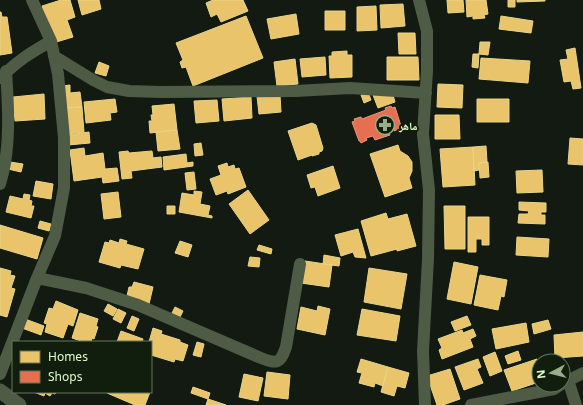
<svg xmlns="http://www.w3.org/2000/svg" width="583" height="405" font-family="'Noto Sans','Noto Naskh Arabic',sans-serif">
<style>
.homes{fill:#e9c46a;stroke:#e6d587}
.shops{fill:#e76f51;stroke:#e49a76}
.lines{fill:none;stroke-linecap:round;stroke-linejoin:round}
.minor{stroke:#4e5b45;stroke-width:12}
.tertiary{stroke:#4e5b45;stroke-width:15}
.labels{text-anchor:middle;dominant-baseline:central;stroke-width:4;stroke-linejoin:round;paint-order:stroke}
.poi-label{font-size:11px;font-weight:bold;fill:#defdcb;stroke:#121e0d;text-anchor:start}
</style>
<rect width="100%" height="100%" fill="#131a11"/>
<path class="homes" d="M61 0H70L75 17 67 20 73 37 53 43 42 6Z
M78 0H99L101 9 82 15Z
M213 0H243L248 11 221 22 217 14 211 17 206 3Z
M447 0H463L464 12 448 13Z
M466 0H486L488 14 484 15 485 18 473 19V16L467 17Z
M508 0H515V7H508Z
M517 0H545V1L517 2Z
M403 4 405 26 381 28 380 5Z
M376 6 377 30 357 31V7Z
M325 11H345V30H325Z
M0 12H1L2 17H7L12 53 0 55Z
M296 14 299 34 271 39 267 19Z
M246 16 263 58 193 86 186 67 182 68 180 62 183 60 176 43Z
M501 16 533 21 531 33 499 29Z
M398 33H415L416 54H399Z
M480 42H490L488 55 479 54Z
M575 48 581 88 573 89 571 81 564 82 560 60 568 59 566 50Z
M347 51V55H352V77L330 78 329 56H332V52Z
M473 54H479L478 68 472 67Z
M325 57 326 75 302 77 300 59Z
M387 57H418L419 80H387Z
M481 58 530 61 528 83 479 79Z
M295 59 298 84 277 86 274 62Z
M99 62 109 66 106 76 95 73Z
M438 84 463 85 462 108 437 107Z
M70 85V93L80 92 82 107 64 108 62 86Z
M368 92 371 100 364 103 361 95Z
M44 94 45 119 15 121 13 97Z
M280 95 281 112 259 114 257 96Z
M373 95H393L395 102 378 108Z
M251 97 252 118 224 121 222 99Z
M115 99 117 112 110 113 111 120 86 123 84 102Z
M477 99H509V122H477Z
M217 100 219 121 196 123 194 101Z
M174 104 177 130 150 133 149 121H152L151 115H153L152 106Z
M82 107 84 132 67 134 64 108Z
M435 115H459L460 139H435Z
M312 123 316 125 323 148 322 151 319 152V154L312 156V155L298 160 288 131Z
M177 130 180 149 158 151 156 132Z
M89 132 90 143 68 145 67 135Z
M570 138 583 139V165L568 164Z
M201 143 203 155 195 156 194 144Z
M398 145 400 151 408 156 412 162V171L409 178 412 188 385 197 370 154Z
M486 146 487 162 479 163V170L474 171 473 147Z
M473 147 475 185 443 187 440 149Z
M84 148 85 156 103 153 105 169 117 168 119 181 103 183 102 177 74 181 70 150Z
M128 151 129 153 152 151 153 158 161 157 162 167 131 171 132 178 122 179 119 152Z
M186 154 187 163 193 162V166L164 170 163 157Z
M10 162 23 164 21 172 8 169Z
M488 162 489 177 480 178 479 163Z
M227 163 228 167 234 165 235 169 239 168 246 187 228 194 227 191 216 195 210 179 221 175 218 166Z
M333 166 340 188 318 196 315 187 311 188 307 175Z
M542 170 543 192 517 193 516 171Z
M194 172 196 189 187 190 185 173Z
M36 181 53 184 51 199 33 196Z
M248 190 269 220 250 234 229 204Z
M194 191 202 192 200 204 210 206 208 215 212 216V218L179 212 182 193 194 195Z
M118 192 121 217 104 219 101 194Z
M24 194 30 195 29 200 32 201 31 206H34L31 218 6 212 10 196 23 199Z
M519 202 546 203V212H541V215H545V224L518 223 519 214H528L529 211 519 210Z
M167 206H175V214H167Z
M444 206H465V249H445Z
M386 213 388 219 407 214 416 246 397 251V249L371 256 361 221Z
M468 217H489V245H482V239H476V252H468Z
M40 221 51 224 49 231 38 228Z
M0 225 43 238 37 259 0 248Z
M358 229 366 258 355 257 353 252 341 256 335 235Z
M517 237 549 239 548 257 516 255Z
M120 239 127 241 126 244 144 249 138 269 121 265 120 268 99 262 105 242 109 243 110 240 119 243Z
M180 241 192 245 188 257 175 253Z
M259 245 272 249 271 254 257 250Z
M324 255 340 258 339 266 323 264Z
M250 257 260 258 259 267 248 266Z
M305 261 332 265 329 287 301 283Z
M454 262 478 267 471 304 447 299Z
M0 268 11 271 10 275 15 276 11 288 15 289 7 317 0 315Z
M369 268 407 274 401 309 364 302Z
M480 275 507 280 504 297 501 296 498 310 474 305Z
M134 282 153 287 149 304 127 296 129 287H132Z
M56 301 78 310 73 326 68 324 63 338 45 332 47 324 44 323 49 308 53 309Z
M108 304 117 309 113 316 104 311Z
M318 306 330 309 325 335 297 329 301 307 317 311Z
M175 307 183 311 180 317 172 313Z
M118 309 126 313 121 323 113 319Z
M362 309 400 316 396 341 357 335Z
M80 313 98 319 96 326 98 327 94 339 92 338 91 342H84L72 338Z
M132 316 139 319 134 331 127 328Z
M467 316 471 325 455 331 451 322Z
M25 319 44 326 41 335 22 328Z
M548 320 551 329 534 334 532 324Z
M526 323 529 342 496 349 492 329Z
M153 328 162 331 161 334 180 340V342L188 345 183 361 175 359 174 362 151 355V342H149Z
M473 329 476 336 470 339 473 347 442 359 439 350 442 348 438 339 462 330 463 333Z
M121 331 143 339 142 342H117Z
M583 332V356L555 358 554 335Z
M197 342 204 344 201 357 193 355Z
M518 351 521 360 508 364 505 356Z
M495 352 502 371 490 376 483 357Z
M361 359 388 367 383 386 375 383 374 387 359 383 362 373 357 372Z
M478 359 481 367 477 369 483 383 464 390 455 367Z
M537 359 539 366V382L512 391 504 370Z
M388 367 409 373 405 388 397 386 394 396 381 392Z
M450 369 460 399 443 405H437L427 376Z
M267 372 290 375 288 399 264 396Z
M244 374 263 378 258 401 239 397Z
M193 387 210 393 208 399 191 393Z
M34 392H56L55 394 52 393 50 396 45 393 44 396Z
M108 392H150L145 405H135L107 393Z
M208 399 226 405H206Z"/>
<path class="shops" d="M391 106 392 108 395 107 401 126 398 127 399 129 394 131V129L388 131 390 135 375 140 373 136 366 138 367 140 361 143 360 141H359L352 122 355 121 354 119 361 117 362 119 386 110 385 108Z"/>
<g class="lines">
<path class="minor" d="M419 0 427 31V71L423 134 429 190 428 259 423 351 425 405
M54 56 93 80 107 87 129 91 161 92 296 91 350 88 426 93
M1 78C15 62 32 52 51 41
M0 184C2 177 4 170 5 163 10 132 8 102 6 71
M37 278 86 288 138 305 261 358C277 364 280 364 286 347L300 264
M0 374 37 278 55 236 64 188V138L58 74 51 41 32 0
M568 380 576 405
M563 383 583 373
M471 405 554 389 560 385"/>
<path class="tertiary" d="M0 391 19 405"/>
</g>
<defs>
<g id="pharmacy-ring" transform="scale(1)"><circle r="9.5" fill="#121e0d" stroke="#97ae8a" stroke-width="1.5"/><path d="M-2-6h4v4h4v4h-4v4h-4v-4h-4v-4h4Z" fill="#97ae8a"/></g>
</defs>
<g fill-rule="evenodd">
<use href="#pharmacy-ring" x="385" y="125"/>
</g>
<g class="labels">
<g class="poi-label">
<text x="399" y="125">ماهر</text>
</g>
</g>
<rect x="12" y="341" width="140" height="52" fill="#121e0d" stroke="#647759"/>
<rect x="20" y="351" width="20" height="12" fill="#e9c46a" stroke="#647759"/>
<text x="48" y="361" font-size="12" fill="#defdcb">Homes</text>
<rect x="20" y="371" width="20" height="12" fill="#e76f51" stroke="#647759"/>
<text x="48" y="381" font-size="12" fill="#defdcb">Shops</text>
<g transform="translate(551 373) rotate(263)"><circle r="19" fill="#121e0d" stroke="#647759"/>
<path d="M0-3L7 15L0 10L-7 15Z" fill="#97ae8a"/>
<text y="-6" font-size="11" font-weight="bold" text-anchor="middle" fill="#defdcb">N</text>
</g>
</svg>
